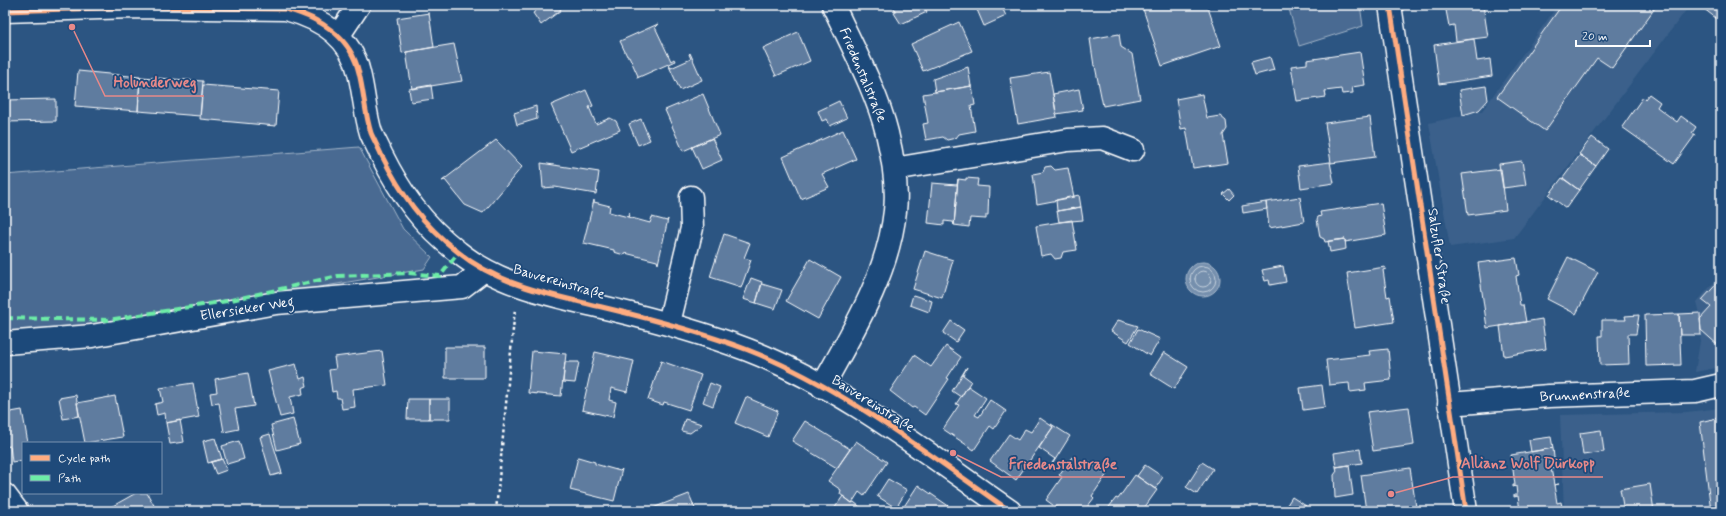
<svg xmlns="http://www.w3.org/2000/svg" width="1726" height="516" font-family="Mynerve,sans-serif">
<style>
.built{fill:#3b618b}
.green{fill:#486b92;stroke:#a4b5c8}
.water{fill:#748fad;stroke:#acbcce}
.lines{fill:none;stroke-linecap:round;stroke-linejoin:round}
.shore{stroke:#c7d2de;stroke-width:1}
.building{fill:#5e7c9f;stroke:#fff}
.minor-casing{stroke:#fff;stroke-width:25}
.major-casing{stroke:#fff;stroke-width:25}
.path{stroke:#fff;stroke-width:2.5;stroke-dasharray:3 3;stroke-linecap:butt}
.minor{stroke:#1f4a7a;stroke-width:22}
.major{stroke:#1f4a7a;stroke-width:22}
.quiet{stroke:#6deda7;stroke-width:4;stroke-dasharray:8 4;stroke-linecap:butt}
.cycleway-casing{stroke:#1f4a7a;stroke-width:8}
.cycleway{stroke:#ffac80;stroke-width:5}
.labels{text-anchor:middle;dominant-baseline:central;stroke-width:3.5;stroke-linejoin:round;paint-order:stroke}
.street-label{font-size:14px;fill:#fff;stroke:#1f4a7a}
.leader{fill:none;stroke:#e88989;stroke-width:1.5}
.callout-dot{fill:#e88989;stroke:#1f4a7a;stroke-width:1.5}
.callout-label{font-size:15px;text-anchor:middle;font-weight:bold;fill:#e88989;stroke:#1f4a7a;stroke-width:3.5;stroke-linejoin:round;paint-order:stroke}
</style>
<rect width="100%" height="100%" fill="#2c5582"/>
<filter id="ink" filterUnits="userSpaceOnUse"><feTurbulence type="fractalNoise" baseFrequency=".025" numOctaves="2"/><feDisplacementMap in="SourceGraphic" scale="8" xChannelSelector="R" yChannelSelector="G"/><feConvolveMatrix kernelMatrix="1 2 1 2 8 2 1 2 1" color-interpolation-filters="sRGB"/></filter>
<g filter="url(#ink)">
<path class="built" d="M1558 5H1690L1514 238 1450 247 1429 123 1482 111Z
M1721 274V367L1695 372 1701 335 1700 313 1697 302Z
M1721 408V511H1564L1560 415 1687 412Z"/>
<path class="green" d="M1288 5H1360L1363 26 1299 46Z
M359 147 403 229 432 257 424 269 71 330 5 335V175Z"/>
<path class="water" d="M1186 279a17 17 0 1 1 34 0a17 17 0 1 1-34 0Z"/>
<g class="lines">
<path class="shore" d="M1190 279a13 13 0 1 1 26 0a13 13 0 1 1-26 0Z
M1195 279a8 8 0 1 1 16 0a8 8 0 1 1-16 0Z"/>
</g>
<path class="building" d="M531 5H558L561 10 541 25 533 13 536 11Z
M892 5H923L927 12 901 24 894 13 896 12Z
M975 5H1001L1006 16 984 26Z
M1155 5H1207L1221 46 1162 66 1143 9Z
M1445 5H1483L1488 37 1456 41 1454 25 1449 26Z
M1562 5H1657L1612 68 1597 58 1545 131 1497 97Z
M1699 5H1721V22Z
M429 13 434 47 402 53 397 18Z
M959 22 972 51 923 71 911 44Z
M658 24 655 27 671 61 674 59 675 61 637 78 638 76 629 56H627L620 41Z
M798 32 810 61 776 76 763 48Z
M1119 34 1121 47 1132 54 1140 99 1103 106 1095 66H1094L1090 39Z
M1474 39 1477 61 1490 59 1492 76 1439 84 1434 45Z
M454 44 462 81 412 89 406 52Z
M1360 52 1365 85 1352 87 1353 93 1342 94 1341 89 1325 91 1326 97 1297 101 1291 66 1307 64V60Z
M690 53 702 80 680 90 668 64 671 68 691 59 689 54Z
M1270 57 1274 70 1255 75 1251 62Z
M968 67 971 86 935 92 933 79Z
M78 71 140 77 138 111 75 106Z
M1049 72 1057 117 1018 124 1010 78Z
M141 76V77L203 81 200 116 138 111 140 77Z
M203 85 279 91 276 126 200 119Z
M431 85 433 99 411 102 409 89Z
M972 86 975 105 971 106 975 131 959 134 956 138 947 140 943 137 926 140 923 124 928 123 923 94Z
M1486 86 1488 100 1479 110 1463 115 1459 90Z
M1079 89 1083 110 1056 114 1053 94Z
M586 90 593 106 589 107 596 124 610 118 616 121 620 130 571 151 551 105Z
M703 94 720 135 683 151 665 110Z
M1202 94 1207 118 1220 116 1226 121 1227 129 1223 135 1228 163 1193 168 1186 128 1181 129 1176 99Z
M1649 94 1660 102 1657 107 1677 122 1681 116 1696 127 1692 133 1695 135 1674 164 1622 127 1643 97 1645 99Z
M56 99V121L5 122V100Z
M839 101 847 118 830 126 827 119 822 121 818 111Z
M536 106 537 119 517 125 514 113Z
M1370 117 1375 157 1331 163 1325 123Z
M641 119 650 140 638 145 629 124Z
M843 130 856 159 822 174 829 187 801 199 783 157Z
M1592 137 1608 149 1596 166 1579 154Z
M712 138 722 160 702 169 692 147Z
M496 140 522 167 483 213 465 205 445 180 442 181Z
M1580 155 1596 166 1579 190 1563 178Z
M1522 161 1526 185 1503 188 1499 164Z
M1330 162 1334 183 1301 188 1298 166Z
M541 163 599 172 596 194 555 187 543 188Z
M1051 166 1055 170 1068 168 1074 197 1037 204 1033 174 1043 172 1045 167Z
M1501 169 1506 210 1468 215 1462 174Z
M966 178 978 179 977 186 989 187 988 215H986V219L970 218 969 227 954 225 958 179 966 180Z
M1562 178 1579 190 1566 208 1549 195Z
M958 179 954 225 953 222 944 221V225L928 223 932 183 957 185Z
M1229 189 1234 195 1229 200 1223 194Z
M1079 195 1081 207 1057 211 1056 200Z
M1300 197 1304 222 1269 228 1266 202Z
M594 200V202L610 206 609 212 628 217 630 212 628 217 650 223 652 217 667 221 668 219 658 264 657 261 625 253 624 255 614 252V250L584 243 583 244Z
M1266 202 1267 209 1243 213 1242 206Z
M1381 203 1386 235 1345 242V239L1325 242 1324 239 1320 237 1317 219 1318 217 1321 216 1320 212Z
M1081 207 1083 220 1059 222 1057 211Z
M1072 220 1077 250 1063 252 1061 258 1055 259 1051 254 1041 256 1036 226Z
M724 234 750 243 744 258 751 260 741 288 738 287V286L710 277Z
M1345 239 1346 249 1330 252 1328 241Z
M925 251 953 260 942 298 913 289Z
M1568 257 1598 272 1576 314 1547 299Z
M1516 258 1519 275 1516 276 1520 305H1523L1526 322 1487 328 1478 263Z
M810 259 841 277 818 319 786 301Z
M1283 266 1286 282 1270 285 1269 280 1265 281 1262 270Z
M1385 267 1386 269 1383 270 1387 297 1390 296 1394 322 1355 328 1347 273Z
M751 278 762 282 756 303 743 299Z
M1721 279V344L1719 346 1701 330 1700 319 1711 307 1702 300Z
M762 284 782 290 775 309 756 303Z
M913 295 932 301 929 312 910 305Z
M1700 313 1701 335H1680L1679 314Z
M1679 314 1681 365 1646 366 1645 315Z
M1639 315 1636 334H1628L1629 364 1600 365 1599 336H1602V320H1626L1625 316Z
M1542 319 1546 349 1504 356 1500 326Z
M1118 320 1138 326 1128 342 1111 331Z
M951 321 964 330 956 342 943 333Z
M1138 329 1160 339 1150 356 1130 343Z
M946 346 961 357 947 378 949 379 925 415 914 407 912 408 890 391 914 355 931 367Z
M445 347H485V378H445Z
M1388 349 1391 380 1365 383 1366 390 1350 392 1349 383 1329 385 1326 360 1370 355 1369 351Z
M382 351 387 385 353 389 355 407 342 409 340 398H337L336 391 332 392 329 370 336 369 334 357Z
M532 351 566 354 561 396 528 393Z
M595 352 634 361 627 392 611 388 609 400 616 402 613 417 582 410Z
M1164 352 1188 367 1174 389 1150 374Z
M661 361 701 375 689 410 664 402 663 405 648 400Z
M565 362H579L575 383 563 382Z
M296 364 300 379 305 377 307 386 302 388 303 394 290 397 293 414 280 417 268 371Z
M967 367 963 375 971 381 961 397 952 391Z
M248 373 254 406 235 409 239 429 224 432 219 403 212 404 210 393 217 392 215 379Z
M193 383 199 417 166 423 165 413 157 415 155 404 163 402 160 388Z
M710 383 720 387 713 406 703 402Z
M1322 385 1325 407 1303 410 1300 388Z
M968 386 986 398 975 415 979 417 990 400 1006 411 994 429 990 426 974 450 943 429 959 405 956 404Z
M76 395 79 416 63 419 59 398Z
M115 396 123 437 85 443 77 403Z
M746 397 778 411 768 437 735 423Z
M408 399H429V419H407Z
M429 399H450V419H429Z
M1409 407 1414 445 1373 451 1367 412Z
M22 410 28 443H23V460L12 462 10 446 5 447V413Z
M1040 418 1053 427 1016 480 990 461 1009 434 1018 440 1025 429 1031 432Z
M1717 418H1721V511H1711L1700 422Z
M293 419 300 444 277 450 271 425Z
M685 419 702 424 690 433 681 431Z
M180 420 184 442 170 444 166 423Z
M805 421 850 449 837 468 792 441Z
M1051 424 1070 436 1053 463H1052L1055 459 1039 448 1053 427Z
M1601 430 1604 452 1583 455 1580 433Z
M270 434 282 473 271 476 260 437Z
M1551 437 1553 448 1531 452 1529 440Z
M215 438 222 459 208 463 203 441Z
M239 441 244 459 227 464 222 446Z
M856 441 887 462 864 496 859 492 852 503 840 494 841 490 828 481Z
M1553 448 1555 467 1551 468 1554 485 1559 484 1554 485 1557 503 1561 502 1563 511H1520L1518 496 1514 497V495H1517L1516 486 1513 487V485H1515L1511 455Z
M1360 449 1362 463 1336 467 1334 453Z
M578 457 595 462V464L620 471 622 469 614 501 570 490Z
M1072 457 1086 466 1089 461 1107 474 1092 496 1094 498 1084 511H1061L1046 500 1062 477 1059 475Z
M222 459 227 470 216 474 211 462Z
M1202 462 1213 469 1197 494 1186 487Z
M1145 465 1163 477 1155 489 1137 476Z
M1349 465 1353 495 1335 498 1334 475 1337 471 1336 467Z
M1410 468 1416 507 1394 511H1366L1361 475Z
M1135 475 1157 490 1142 511H1106L1116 498 1118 499Z
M888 479 907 490 896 508 877 496Z
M1650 484 1654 511H1624L1620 489Z
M918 485 950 507 947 511H901Z
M136 493H147L156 509 152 511H113L111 507Z
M689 494 696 511H645Z
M843 496 852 503 854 502 865 511H836L834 509Z
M1292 497 1306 506 1303 511H1290L1285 508Z"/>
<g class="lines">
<g class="minor-casing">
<path id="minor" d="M5 11 132 7 286 9C320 18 351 37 359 73 364 93 365 114 371 133 374 140 378 147 381 154 401 194 422 224 458 252 501 287 557 296 610 309 656 320 703 333 748 350 843 387 926 453 1010 511
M339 35 359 5
M894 169 1068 140 1102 138 1133 150
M669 323 692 228 691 197
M5 343 92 336 276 303 462 287 484 270
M822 387C853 331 888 275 895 211 898 186 893 158 887 133 877 92 851 44 833 5
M1449 404 1549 396 1695 391 1721 385
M5 495 17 511"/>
</g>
<g class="major-casing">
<path id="major" d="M1390 5 1466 511"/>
</g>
<path class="path" d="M496 511 515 308"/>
<use href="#minor" class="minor"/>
<use href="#major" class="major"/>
<path class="quiet" d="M5 318 108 320 227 301 338 276 408 273 440 276 458 253"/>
<g class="cycleway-casing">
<path id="cycleway" d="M1390 5 1466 511
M5 11 132 7 286 9C320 18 351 37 359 73 364 93 365 114 371 133 374 140 378 147 381 154 401 194 422 224 458 252 501 287 557 296 610 309 656 320 703 333 748 350 843 387 926 453 1010 511"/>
</g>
<use href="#cycleway" class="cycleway"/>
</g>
</g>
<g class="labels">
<g class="street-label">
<text transform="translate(863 75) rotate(67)">Friedenstalstraße</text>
<text transform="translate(1439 256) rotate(82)">Salzufler Straße</text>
<text transform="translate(559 282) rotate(16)">Bauvereinstraße</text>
<text transform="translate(247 309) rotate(-9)">Ellersieker Weg</text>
<text transform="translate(1585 395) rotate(-3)">Brunnenstraße</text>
<text transform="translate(873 404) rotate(32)">Bauvereinstraße</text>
</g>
</g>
<path class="leader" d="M72 27L105 96H204M1391 494L1453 477H1603M953 453L1001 477H1125"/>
<g class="callout-dot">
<circle cx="72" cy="27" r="4"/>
<circle cx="1391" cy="494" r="4"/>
<circle cx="953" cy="453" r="4"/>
</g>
<g class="callout-label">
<text x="155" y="87">Holunderweg</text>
<text x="1528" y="468">Allianz Wolf Dürkopp</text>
<text x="1063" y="469">Friedenstalstraße</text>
</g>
<rect width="1726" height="516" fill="none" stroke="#1f4a7a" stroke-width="20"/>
<rect x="10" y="10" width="1706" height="496" fill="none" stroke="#fff" stroke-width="1.5" filter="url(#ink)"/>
<rect x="22" y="442" width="140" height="52" fill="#1f4a7a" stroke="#7992af"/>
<rect x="30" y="455" width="20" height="6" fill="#ffac80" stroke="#7992af"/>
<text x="58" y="462" font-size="12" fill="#ffffff">Cycle path</text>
<rect x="30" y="475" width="20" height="6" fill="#6deda7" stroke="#7992af"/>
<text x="58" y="482" font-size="12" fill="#ffffff">Path</text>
<path d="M1576 40v6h74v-6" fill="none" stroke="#ffffff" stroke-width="2"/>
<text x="1582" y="40" font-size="12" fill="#ffffff" stroke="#1f4a7a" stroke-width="3" paint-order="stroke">20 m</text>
</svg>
